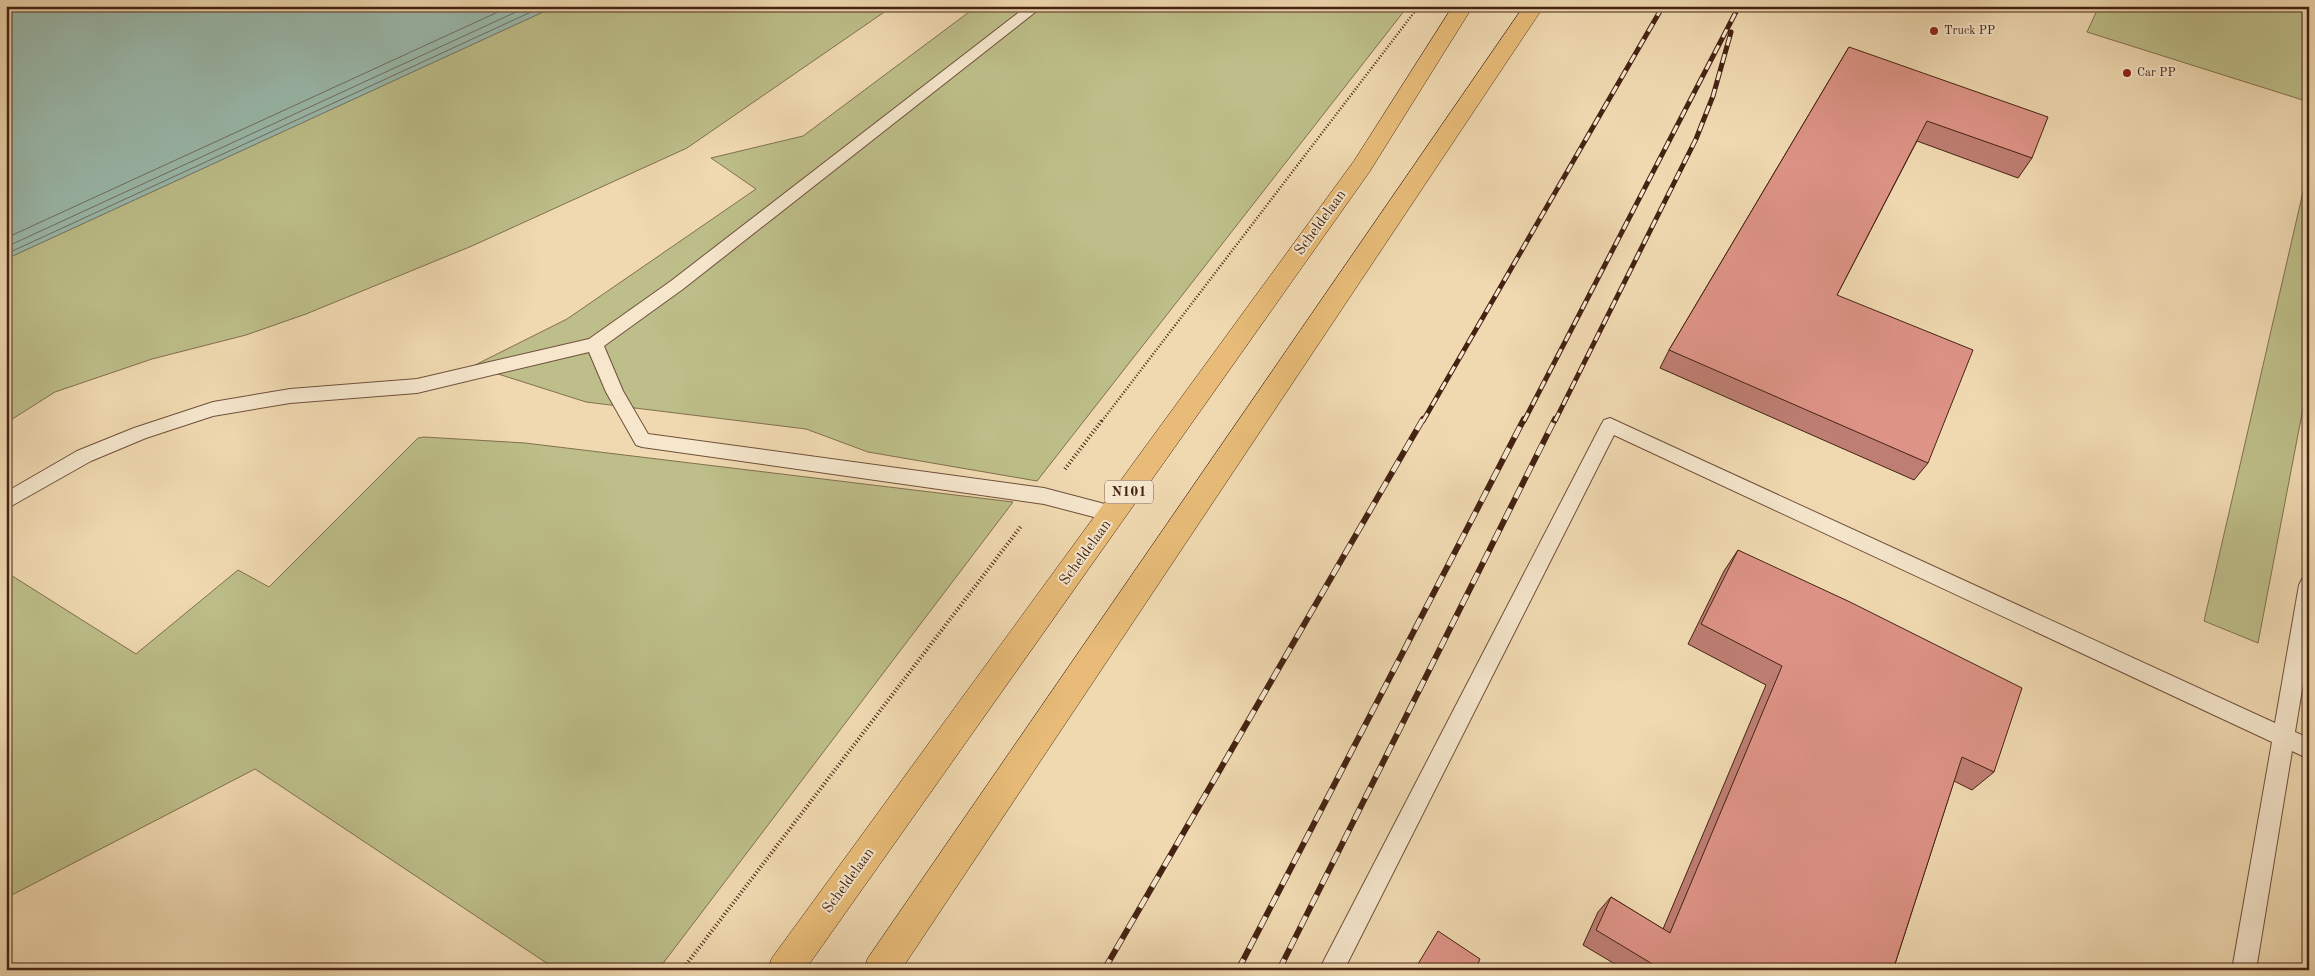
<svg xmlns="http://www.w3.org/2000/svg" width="2315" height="976" font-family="'Old Standard TT',serif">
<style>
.green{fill:#bdbe89;stroke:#81704e}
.water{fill:#9abaad;stroke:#787e6f}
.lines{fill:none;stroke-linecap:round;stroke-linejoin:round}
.shore{stroke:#706e60;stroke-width:1}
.service-casing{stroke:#70503a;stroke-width:2}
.primary-casing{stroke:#452312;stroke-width:1}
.path-far1{stroke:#452312;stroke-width:2.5;stroke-dasharray:1 2;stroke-linecap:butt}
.path{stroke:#452312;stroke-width:4;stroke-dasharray:1 2.5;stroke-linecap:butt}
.service{fill:#f5e6cc;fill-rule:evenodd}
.primary{fill:#e8bc78;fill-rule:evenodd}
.rail-far1-casing{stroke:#452312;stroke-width:5}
.rail-casing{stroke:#452312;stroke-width:6}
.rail-far1{stroke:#f5e6cc;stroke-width:3;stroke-dasharray:9;stroke-linecap:butt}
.rail{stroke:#f5e6cc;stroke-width:4.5;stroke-dasharray:12;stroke-linecap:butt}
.wall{fill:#be7e73;stroke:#452312}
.building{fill:#dd9386;stroke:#452312}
.poi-dot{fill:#8f2418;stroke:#f5e6cc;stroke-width:2}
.labels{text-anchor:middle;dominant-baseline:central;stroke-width:4;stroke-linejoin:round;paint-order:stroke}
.far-poi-label{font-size:12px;fill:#452312;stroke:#f5e6cc;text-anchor:start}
.shield{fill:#f5e6cc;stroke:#7a5e4a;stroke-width:1}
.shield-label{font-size:14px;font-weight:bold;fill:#452312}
.street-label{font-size:15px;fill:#452312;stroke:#f5e6cc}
</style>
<rect width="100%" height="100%" fill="#f0d9b1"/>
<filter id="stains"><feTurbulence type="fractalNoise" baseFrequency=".004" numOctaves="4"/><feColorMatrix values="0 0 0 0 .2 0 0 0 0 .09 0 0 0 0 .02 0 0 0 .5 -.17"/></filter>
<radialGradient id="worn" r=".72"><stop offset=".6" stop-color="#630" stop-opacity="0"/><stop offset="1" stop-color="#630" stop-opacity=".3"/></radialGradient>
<path class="green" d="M556 6H893L687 148 472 246 306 314 246 335 152 359 55 392 6 423V259Z
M977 6H1408L1037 481 868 452 806 429 586 402 473 366 567 319 756 189 711 158 803 136Z
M2099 6H2309V102L2087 32Z
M2309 166V377L2258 643 2204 621Z
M424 437 525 443 1013 502 658 970H557L255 769 6 898V572L136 654 238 570 269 587 418 438Z"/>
<path class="water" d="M6 6H556L6 259Z"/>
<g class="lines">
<path class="shore" d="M6 238 511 6
M6 247 529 6
M6 254 544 6"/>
<g class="service-casing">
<path id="service" d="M1027 6H1043L683 289 604 346 623 391 648 434 1044 488 1120 508 1123 514 1120 520 1113 522 1044 504 642 447 636 445 606 392 589 352 417 393 290 403 213 416 146 438 91 461 6 509V492L77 451 134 428 213 402 290 389 417 379 589 339 671 281Z
M1610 418 2275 723 2299 585 2302 579 2309 577V647L2295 732 2309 738V759L2292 751 2256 970H2232L2272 742 1614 435 1344 970H1319L1601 425 1604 420Z"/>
</g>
<g class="primary-casing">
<path id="primary" d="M1453 6H1473L1370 171 805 970H767L772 958 1354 161Z
M1524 6H1544L901 970H863L868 958Z"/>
</g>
<path class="path-far1" d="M1102 421 1419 6"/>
<path class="path" d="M1065 469 1103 419
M682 970 1022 525"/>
<use href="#service" class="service"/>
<use href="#primary" class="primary"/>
<g class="rail-far1-casing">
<path id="rail-far1" d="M1423 421 1663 6
M1524 421 1739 6
M1555 421 1696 139 1713 96 1731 32"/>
</g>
<g class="rail-casing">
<path id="rail" d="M1104 970 1423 419
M1238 970 1524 419
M1279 970 1555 419"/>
</g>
<use href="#rail-far1" class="rail-far1"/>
<use href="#rail" class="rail"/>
</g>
<path class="wall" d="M1849 47 2032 158 2018 178 1917 141 1837 295 1928 463 1914 480 1660 368 1669 350Z
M1738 550 1994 772 1972 790 1954 781 1893 970H1625L1583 945 1598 912 1611 897 1663 929 1766 685 1688 644 1724 571Z"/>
<path class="building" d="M1849 47 2048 117 2032 158 1927 121 1837 295 1973 350 1928 463 1669 350Z
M1738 550 1850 602 2022 688 1994 772 1962 757 1893 970H1652L1654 965 1596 930 1611 897 1670 933 1782 666 1701 624Z
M1438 931 1480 959 1475 970 1415 969Z"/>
<g class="poi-dot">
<circle cx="1934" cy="31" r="5"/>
<circle cx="2127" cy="73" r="5"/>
</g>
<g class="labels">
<g class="far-poi-label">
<text x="1944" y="31">Truck PP</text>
<text x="2137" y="73">Car PP</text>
</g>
<rect class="shield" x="1105" y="480.5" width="48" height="23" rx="4"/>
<g class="shield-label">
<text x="1129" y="492">N101</text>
</g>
<g class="street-label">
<text transform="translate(1321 223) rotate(-54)">Scheldelaan</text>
<text transform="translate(1086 553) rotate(-54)">Scheldelaan</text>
<text transform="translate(849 881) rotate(-54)">Scheldelaan</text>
</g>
</g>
<rect width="2315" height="976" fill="none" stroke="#f0d9b1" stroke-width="25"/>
<rect x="8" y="8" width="2300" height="961" fill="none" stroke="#452312" stroke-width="2.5"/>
<rect x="12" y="12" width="2290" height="951" fill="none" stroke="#452312"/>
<rect width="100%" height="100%" filter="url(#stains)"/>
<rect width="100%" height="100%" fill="url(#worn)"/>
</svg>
